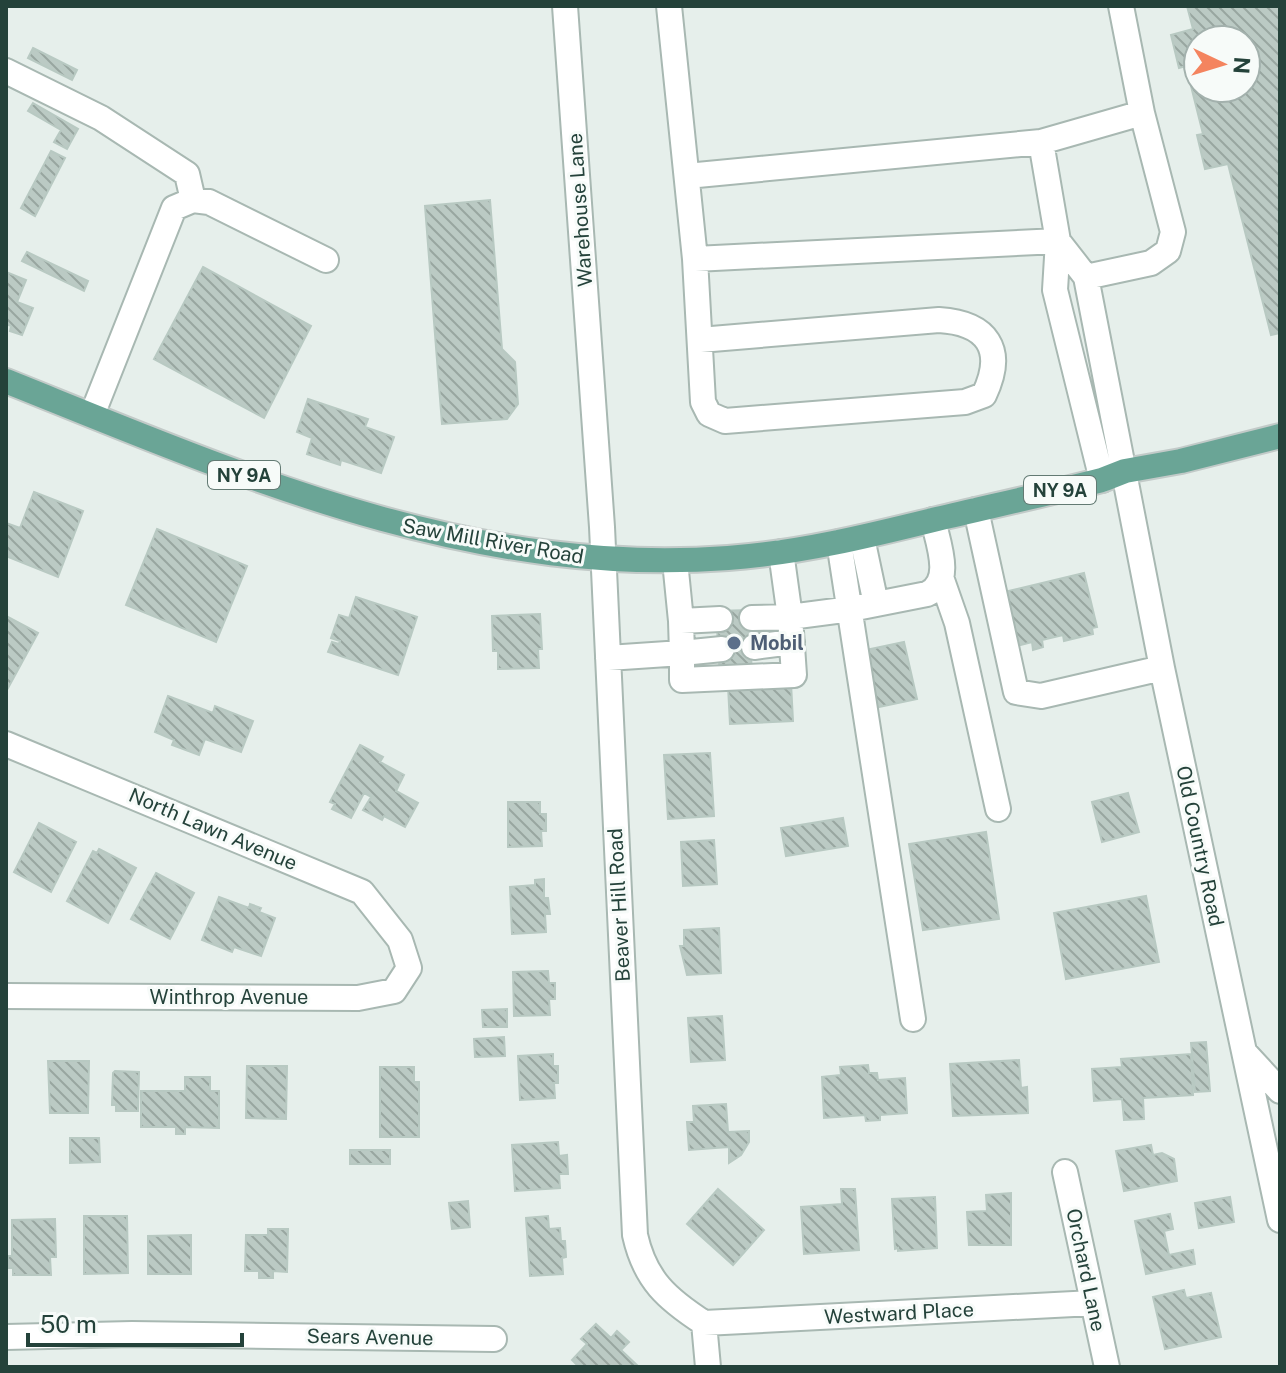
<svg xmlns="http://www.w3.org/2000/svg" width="1286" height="1373" font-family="'Public Sans',sans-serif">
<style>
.building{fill:url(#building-back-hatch);stroke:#b8c9c2;stroke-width:2;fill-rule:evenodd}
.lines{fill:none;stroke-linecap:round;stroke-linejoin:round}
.minor-casing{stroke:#a8b8b2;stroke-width:28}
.major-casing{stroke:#c2cac8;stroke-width:28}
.minor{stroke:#fff;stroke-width:24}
.major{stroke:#6aa596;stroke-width:24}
.service-dot{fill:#5c6f8a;stroke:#f7fbf9;stroke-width:3}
.labels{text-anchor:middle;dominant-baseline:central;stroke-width:6;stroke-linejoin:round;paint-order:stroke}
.shield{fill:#f7fbf9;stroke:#637a73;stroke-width:2}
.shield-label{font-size:18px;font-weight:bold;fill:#24423a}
.street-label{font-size:20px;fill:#24423a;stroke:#f7fbf9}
.service-label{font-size:20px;font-weight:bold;fill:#4e5e75;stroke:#f7fbf9;text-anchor:start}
</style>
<defs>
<pattern id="building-back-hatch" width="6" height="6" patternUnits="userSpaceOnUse" patternTransform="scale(2)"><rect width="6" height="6" fill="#bbcac4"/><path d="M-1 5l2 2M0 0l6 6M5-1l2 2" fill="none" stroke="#98a6a0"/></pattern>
</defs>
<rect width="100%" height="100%" fill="#e6efeb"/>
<path class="building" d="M1187 6H1280V333L1271 335 1228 164 1205 169 1197 135 1203 134 1186 66 1179 68 1171 35 1193 29ZM1198 40H1246V88H1198Z
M33 48 77 70 72 80 28 58Z
M33 103 78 129 67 149 54 142 61 130 28 111Z
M51 151 65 158 35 216 21 208Z
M490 200 502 349 515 362 518 404 507 419 442 424 425 206Z
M27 252 88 281 84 291 22 261Z
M203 267 311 326 264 418 154 359Z
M6 272 26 280 17 302 33 308 22 335 10 331 11 326 6 324Z
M308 399 368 419 365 427 394 437 381 473 341 460 340 465 307 454 312 438 297 432Z
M34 492 83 511 58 577 6 556V523L20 528Z
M157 529 247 566 216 642 126 605Z
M1084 573 1097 627 1092 628 1093 634 1064 641 1063 635 1042 640 1043 647 1033 650 1032 642 1013 647 1000 593Z
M356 597 417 617 398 675 328 652 332 642 339 644 340 641 331 638 339 615 349 618Z
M749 610 752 676 720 677 716 611Z
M540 614 542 649H538L539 668 498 669V651H493L492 616Z
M6 616 38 633 8 688 6 686Z
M904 642 917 699 874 708 861 651Z
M791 683 793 721 730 724 728 686Z
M168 696 213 713 215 706 253 721 241 752 205 739 199 755 172 745 174 740 155 732Z
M360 745 383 757 380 762 404 775 396 791 418 803 405 827 384 816 382 820 363 810 371 797 364 793 351 818 332 809 335 804 330 802Z
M710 753 714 816 668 819 664 755Z
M1128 793 1139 832 1102 842 1092 802Z
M508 802H540V814H546V831H541L542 846 508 847Z
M843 818 848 846 786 856 781 828Z
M39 823 76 842 51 892 14 872Z
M986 832 999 919 923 930 909 844Z
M714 840 717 884 683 886 681 842Z
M99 849 136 868 108 923 67 901 93 851 97 853Z
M156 873 194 893 170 939 131 919Z
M544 879V898H548L550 914H545L546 932 512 934 510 887 535 885V880Z
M1146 896 1159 962 1066 979 1054 913Z
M219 897 249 908 250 904 261 908 259 912 275 918 261 956 234 947 232 952 202 940Z
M719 928 721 973 687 975 680 946H684V930Z
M548 971 549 983H555V999H549L550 1015 514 1016 513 972Z
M507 1009V1027H483L482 1010Z
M722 1016 725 1060 691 1062 688 1018Z
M504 1037 505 1056 475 1057 474 1039Z
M1206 1042 1210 1091 1195 1092 1191 1043Z
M553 1054V1066H558V1083H554L555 1098 520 1100 518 1056Z
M1191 1054 1193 1095 1143 1098 1144 1119 1124 1120 1122 1099 1094 1101 1092 1069 1122 1067 1121 1059Z
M1019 1060 1021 1088 1027 1087 1028 1113 953 1116 950 1064Z
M48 1061H89L88 1113H50Z
M868 1065 869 1073H877L878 1080 905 1078 907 1113 880 1115V1120L866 1121 865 1115 824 1118 822 1077 841 1075 840 1067Z
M247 1066H287L286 1119 246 1118Z
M380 1067H414V1082H419V1137H380Z
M115 1071 139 1072 138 1111H116V1105H112L113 1073Z
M185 1077H210V1091H219V1128L185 1127V1134H176V1127H141V1091H185Z
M726 1104 728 1132 749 1131V1142L741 1155 729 1163V1147L689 1150 687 1122H694L693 1106Z
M70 1138H99L100 1162 70 1163Z
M558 1142 559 1156 567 1155 568 1174H559L560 1188 515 1191 512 1145Z
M1151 1145 1153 1155 1162 1153 1174 1159 1177 1181 1124 1191 1116 1151Z
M350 1150H390V1164H350Z
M718 1189 764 1230 733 1265 687 1224Z
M841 1189H855L859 1250 804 1254 801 1207 842 1204Z
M1011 1193V1245H969L967 1212 987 1211 986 1195Z
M935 1197 937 1248 898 1251V1248L895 1249 892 1199Z
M1230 1197 1234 1222 1199 1228 1195 1203Z
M468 1201 470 1227 452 1229 449 1203Z
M1170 1214 1173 1229 1164 1231 1169 1255 1193 1250 1195 1264 1146 1274 1135 1221Z
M84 1216H127L128 1273 84 1274Z
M548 1216 549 1229 560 1228 561 1241H565L566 1257 562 1258 563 1274 530 1276 526 1218Z
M55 1219 56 1257H50L51 1275H13V1268H8V1256H12V1220Z
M268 1229H288L287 1272 273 1271V1278H259V1271H245L246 1235H268Z
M191 1235V1274H148V1236Z
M1184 1290 1186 1298 1211 1293 1221 1337 1165 1349 1153 1297Z
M596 1324 611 1338 617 1331 629 1342 621 1350 639 1367H579L572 1360 587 1344 581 1339Z"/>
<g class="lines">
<g class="minor-casing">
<path id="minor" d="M565 6 602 527 635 1235C645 1280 667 1299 704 1323L708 1367
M669 6 695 259 1058 241
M6 71 101 118 187 174 193 200
M687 176 1041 142
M1058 241 1086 277 1162 668 1280 1220
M695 259 703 402 709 414 725 421 965 402 984 395C1006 349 987 323 939 320L700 340
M1086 277 1151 263 1168 251 1173 232 1142 113
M92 415 174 208 193 200 209 202 326 260
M1102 480 1055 290 1058 241 1041 142 1142 113 1121 6
M976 510 1016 692 1041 696 1162 668
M862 538 876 604
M839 542 913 1019
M781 552 790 617 851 609 927 594C954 582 938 543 933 520
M675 561 681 621 720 619
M942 580 957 623 998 809
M754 647 792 642
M722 649 682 653V680L794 675 790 617 752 618
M608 658 682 653 681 621
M6 744 362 892 400 940 409 968 394 991 358 998 6 996
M1246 1054 1280 1091
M1065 1172 1107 1367
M704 1323 1093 1303
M6 1337 132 1334 494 1339"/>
</g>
<g class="major-casing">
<path id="major" d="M6 381C240 475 469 577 728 558 799 553 868 536 937 519 992 506 1047 494 1102 480L1125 471 1181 461 1280 436"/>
</g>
<use href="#minor" class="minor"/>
<use href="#major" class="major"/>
</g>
<circle class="service-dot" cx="734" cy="643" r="8"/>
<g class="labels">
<g class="shield">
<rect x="208" y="461" width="72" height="28" rx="6"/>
<rect x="1024" y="476" width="72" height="28" rx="6"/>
</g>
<g class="shield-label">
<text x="244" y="475">NY 9A</text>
<text x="1060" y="490">NY 9A</text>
</g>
<g class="street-label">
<text transform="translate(580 210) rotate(-94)">Warehouse Lane</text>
<text transform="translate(493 541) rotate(10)">Saw Mill River Road</text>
<text transform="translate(213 829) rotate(23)">North Lawn Avenue</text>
<text transform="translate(1200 846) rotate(78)">Old Country Road</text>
<text transform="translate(619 905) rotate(-93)">Beaver Hill Road</text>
<text x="229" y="997">Winthrop Avenue</text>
<text transform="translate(1086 1270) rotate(78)">Orchard Lane</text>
<text transform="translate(899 1313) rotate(-3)">Westward Place</text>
<text transform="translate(370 1337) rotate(1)">Sears Avenue</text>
</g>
<g class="service-label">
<text x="750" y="643">Mobil</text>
</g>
</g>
<rect width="1286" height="1373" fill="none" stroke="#24423a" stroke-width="16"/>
<g transform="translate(1222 64) rotate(94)"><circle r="38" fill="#f7fbf9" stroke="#a3b1ad" stroke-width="2"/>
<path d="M0-6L14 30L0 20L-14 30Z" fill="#f4845f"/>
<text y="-12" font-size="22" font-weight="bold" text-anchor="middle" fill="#24423a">N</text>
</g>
<path d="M28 1333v12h214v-12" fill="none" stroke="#24423a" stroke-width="4"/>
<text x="40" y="1333" font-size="24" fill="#24423a" stroke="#f7fbf9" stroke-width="6" paint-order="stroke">50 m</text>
</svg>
